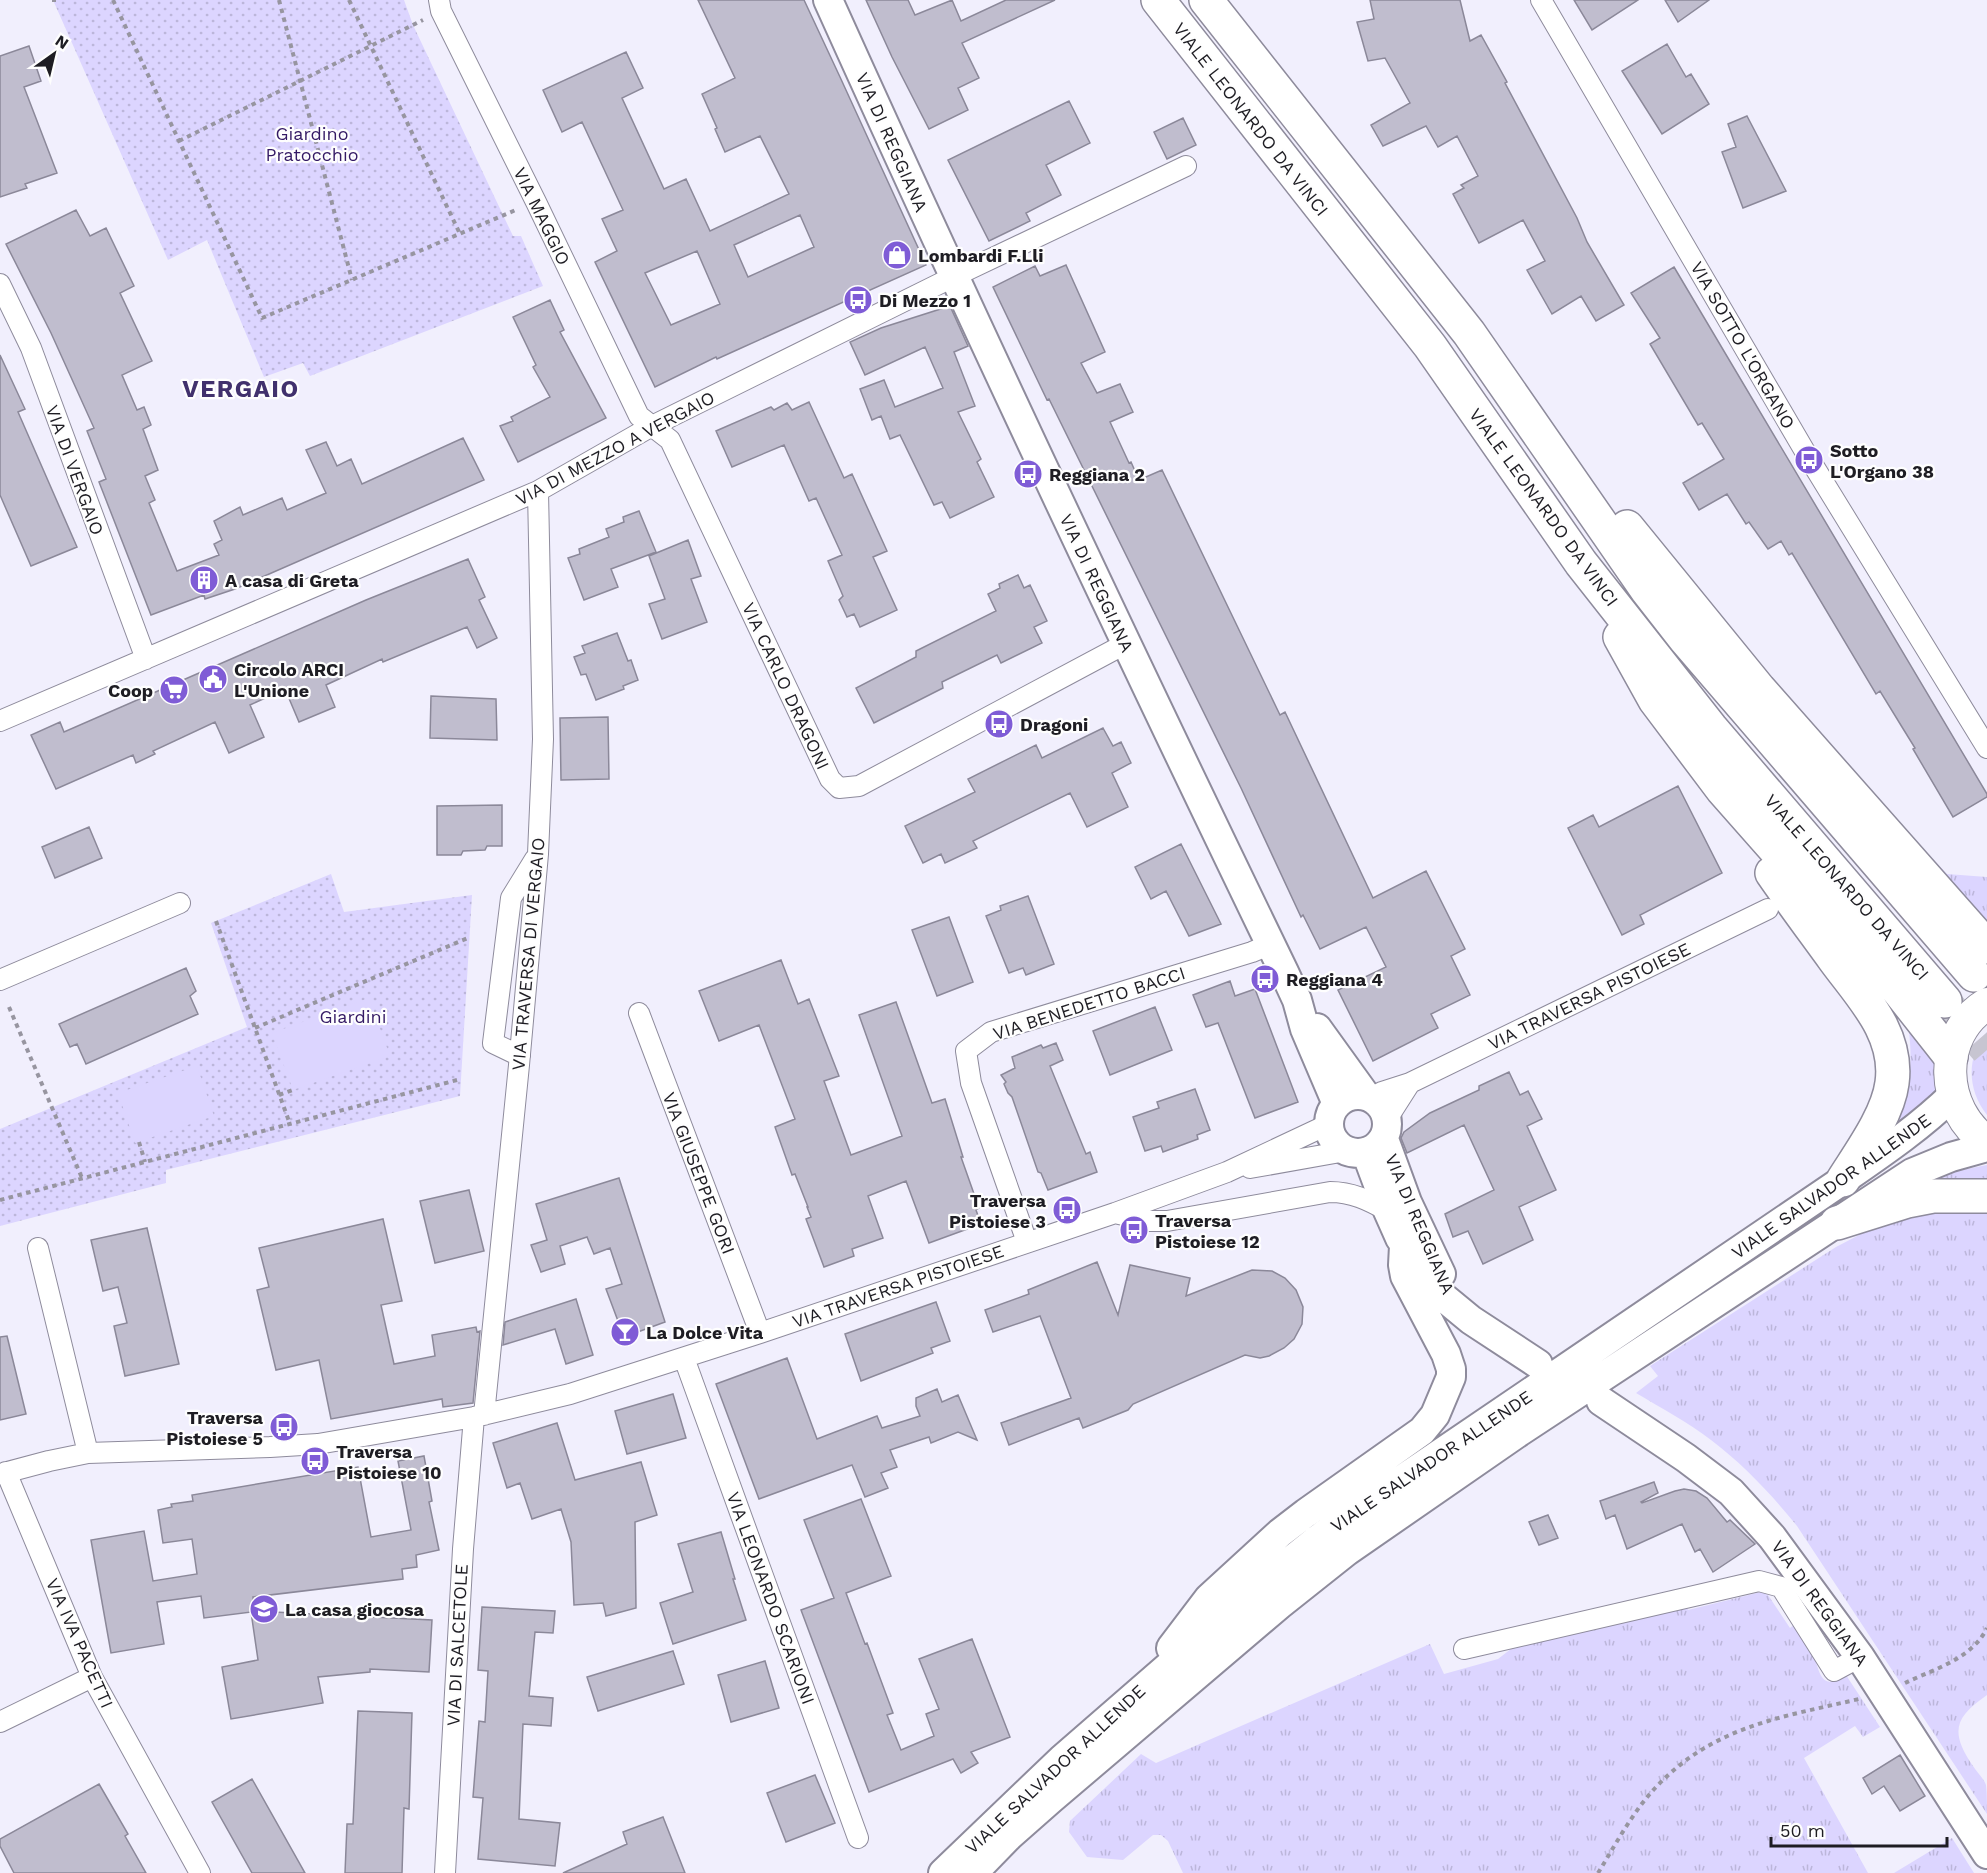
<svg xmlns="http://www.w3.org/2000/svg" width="1987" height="1873" font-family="'Work Sans',sans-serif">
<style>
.grass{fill:url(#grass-tufts)}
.park{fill:url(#park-dots)}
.pitch{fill:#dcd5ff}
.building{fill:#c0bdce;stroke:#8b8899;stroke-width:1.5;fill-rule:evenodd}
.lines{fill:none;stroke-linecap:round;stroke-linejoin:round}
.highway-tunnel{stroke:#c7c5d1;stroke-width:33;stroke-dasharray:33 16;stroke-linecap:butt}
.street-casing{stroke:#8e8b9c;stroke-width:22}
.secondary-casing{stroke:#8e8b9c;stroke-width:32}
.primary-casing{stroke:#8e8b9c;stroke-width:34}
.highway-casing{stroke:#8e8b9c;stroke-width:36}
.path{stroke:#9795a0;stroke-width:4;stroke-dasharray:4.5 4.5;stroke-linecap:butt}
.street{stroke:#fff;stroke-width:20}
.secondary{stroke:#fff;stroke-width:28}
.primary{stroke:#fff;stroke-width:32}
.highway{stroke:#fff;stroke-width:33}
.labels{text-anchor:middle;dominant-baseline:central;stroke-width:4.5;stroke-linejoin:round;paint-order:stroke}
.street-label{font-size:18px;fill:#1e1d23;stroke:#fefefe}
.park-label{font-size:18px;fill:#341a65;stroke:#fefefe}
.poi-label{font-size:18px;font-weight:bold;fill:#1e1d23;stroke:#fefefe;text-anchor:start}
.district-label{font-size:24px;font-weight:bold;letter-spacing:1.5px;fill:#41316d;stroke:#fefefe}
</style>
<defs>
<pattern id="grass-tufts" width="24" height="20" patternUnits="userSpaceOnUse" patternTransform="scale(1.5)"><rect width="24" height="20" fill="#dcd5ff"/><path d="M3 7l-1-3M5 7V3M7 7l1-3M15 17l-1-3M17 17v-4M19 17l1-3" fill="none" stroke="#bcb6da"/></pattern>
<pattern id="park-dots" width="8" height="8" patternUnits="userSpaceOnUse" patternTransform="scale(1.5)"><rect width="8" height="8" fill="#dcd5ff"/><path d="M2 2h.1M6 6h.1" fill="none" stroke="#bcb6da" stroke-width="1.8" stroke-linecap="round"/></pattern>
</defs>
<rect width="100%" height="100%" fill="#f1effd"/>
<path class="grass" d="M1924 850 1947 874 1987 877V935L1916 856Z
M1915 1030 1934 1059V1076L1937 1086 1933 1098 1892 1133C1906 1094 1914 1074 1909 1032Z
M1987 1032V1115C1967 1090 1966 1056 1987 1032Z
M1987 1165V1189L1917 1185 1956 1171Z
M1987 1206V1695C1954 1718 1950 1732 1973 1766 1977 1772 1984 1779 1986 1785 1987 1793 1987 1806 1987 1814L1797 1526C1772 1495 1744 1465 1711 1440 1688 1422 1661 1408 1636 1393L1658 1376 1650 1366 1836 1247 1886 1221 1900 1215Z
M1761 1592 1768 1595 1790 1628 1795 1624C1800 1632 1807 1640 1811 1649 1820 1665 1817 1695 1846 1675L1880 1727 1863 1737 1855 1726 1804 1758 1868 1873H1183L1168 1841 1161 1835H1153L1123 1860 1087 1857 1069 1832 1070 1821 1141 1754 1156 1763 1430 1644 1444 1674 1498 1659 1516 1645 1686 1605 1688 1610Z
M1952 1838 1974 1873H1894Z"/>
<path class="park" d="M53 0H404L413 25 513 236H521L543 286 310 376 303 363 264 377 207 240 168 260Z
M331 874 344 912 472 895 460 1096 166 1170V1183L0 1226V1129L247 1027 211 923Z"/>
<path class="pitch" d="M369 998 390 1056 293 1090 272 1033Z
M197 1066 214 1116 135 1143 118 1093Z"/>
<path class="building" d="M698 0H804L840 77 926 265 739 349 717 359 716 357 655 387 595 262 617 251 602 219 623 210 582 122 562 132 543 90 626 52 643 88 622 98 664 189 686 179 710 231 789 194 760 136 725 152 715 129 717 128 702 94 735 78ZM800 215 814 247 748 277 734 245ZM697 251 720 304 671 325 645 273Z
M866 0H908L915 15 952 0 961 21 1006 0H1055L962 43 979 78 958 88 968 110 929 129 892 57Z
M1370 0H1460L1470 41 1481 35 1507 82 1505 83 1577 218 1587 242 1624 305 1596 321 1581 296 1552 314 1527 270 1545 261 1523 220 1479 243 1453 194 1464 188 1461 185 1478 176 1457 136 1438 147 1426 126 1383 146 1371 125 1410 103 1385 58 1368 61 1357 22 1374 19Z
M1574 0H1638L1592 30Z
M1665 0H1709L1678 22Z
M1667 44 1686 77 1691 74 1709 104 1662 134 1622 71Z
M29 46 41 81 24 87 57 173 25 184 27 188 0 197V56Z
M1069 101 1090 143 1046 165 1061 195 1026 213 1030 221 989 241 948 160Z
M1747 116 1786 191 1743 208 1722 152 1736 147 1728 124Z
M1183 118 1196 145 1167 159 1154 132Z
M76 210 90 236 106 228 134 286 120 293 152 361 122 375 137 410 144 407 151 425 143 429 158 470 145 476 155 500 149 503 177 571 219 555 214 544 222 540 214 521 240 507 243 515 282 498 287 510 326 493 306 450 326 442 337 466 351 459 362 484 463 438 484 480 235 589 205 599 204 595 151 615 99 482 106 479 87 431 94 428 51 333 6 244Z
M1066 265 1105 352 1081 363 1097 393 1120 384 1133 412 1110 422 1129 463 1131 462 1139 480 1162 470 1280 715 1285 712 1373 898 1426 871 1465 949 1451 956 1470 995 1431 1014 1438 1028 1373 1061 1338 990 1386 967 1366 927 1320 949 1303 915 1301 917 1241 788 1049 399 1047 400 993 287 1035 266 1040 276Z
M1674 267 1987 794V797L1953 817 1913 749 1915 748 1902 727 1880 691 1876 694 1792 553 1789 555 1781 541 1768 549 1749 522 1746 524 1727 494 1699 510 1683 483 1724 459 1702 423 1698 425 1650 344 1660 338 1631 293Z
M550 300 564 330 560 332 606 418 518 462 500 426 513 421 511 417 550 397 533 367 536 365 513 317Z
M950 306 968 346 954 352 975 406 958 412 981 459 977 462 994 497 950 518 942 502 934 505 900 435 890 439 881 416 872 420 860 389 884 380 895 407 943 388 925 347 865 375 850 342 881 328Z
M0 355 25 409 18 412 77 547 31 566 0 495Z
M809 402 844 478 852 474 887 551 873 557 897 610 860 627 854 614 847 617 839 600 843 596 828 561 842 555 816 498 809 501 784 445 732 467 716 431 771 407 774 410 787 403 792 410Z
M639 511 656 552 611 569 618 587 584 600 568 558 580 554 579 549 609 537 606 529 624 522 623 517Z
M688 540 701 576 691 579 707 622 662 639 649 604 665 599 649 556Z
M468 559 485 597 479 600 497 638 477 648 467 627 383 662 382 659 326 685 335 707 299 722 285 689 250 705 264 737 229 753 215 722 153 751 155 754 136 763 133 755 56 789 31 735 60 722 64 732 366 600Z
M1018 575 1024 588 1030 585 1047 621 1034 627 1042 643 1001 663 997 655 942 682 943 688 874 723 856 688 916 657V651L996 611 988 594 1000 588 999 584Z
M617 633 628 661 631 660 638 680 623 686 624 689 596 700 586 674 581 675 574 657 585 653 582 646Z
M431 696 496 699 497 740 430 738Z
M608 717 609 779 561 780 560 718Z
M1103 728 1113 746 1121 742 1131 763 1112 773 1128 807 1087 827 1070 793 973 841 977 848 945 863 941 854 923 863 905 826 975 792 968 779 1036 745 1042 758Z
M1678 786 1722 873 1640 915 1644 924 1622 935 1568 828 1593 815 1599 827Z
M502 805V846H487L485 850 463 851 461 855H437V806Z
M89 827 102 858 55 878 42 847Z
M1181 844 1221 924 1189 936 1166 891 1151 899 1135 867Z
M1028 896 1054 964 1026 975 1023 968 1009 973 986 916 1001 910 1000 906Z
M949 917 973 982 937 996 912 930Z
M781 960 798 1004 809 999 839 1076 824 1081 851 1155 902 1136 859 1015 896 1002 932 1103 945 1099 963 1157H961L979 1208 976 1210 981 1224 929 1243 906 1181 868 1196 883 1238 852 1249 854 1256 824 1267 806 1219 811 1217 807 1207H808L795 1174 792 1175 775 1127 795 1119 759 1025 719 1041 699 991Z
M186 968 196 991 190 996 198 1014 86 1064 77 1044 70 1047 59 1024Z
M1230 981 1235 996 1255 989 1298 1102 1255 1118 1218 1023 1206 1027 1193 995Z
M1155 1007 1172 1050 1110 1075 1093 1031Z
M1056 1043 1063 1060 1050 1066 1086 1154 1090 1152 1097 1172 1048 1190 1041 1173 1038 1172 1012 1097 1008 1093 1004 1084 1006 1082 1001 1075 1015 1068 1012 1057 1041 1045 1043 1048Z
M1509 1072 1520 1095 1528 1091 1542 1119 1527 1126 1556 1190 1519 1207 1533 1240 1483 1264 1468 1231 1453 1237 1445 1214 1494 1190 1464 1125 1407 1153 1401 1138 1404 1132 1430 1113 1479 1090V1086Z
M1195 1089 1210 1130 1197 1135 1198 1139 1163 1152 1161 1146 1145 1151 1133 1117 1159 1108 1157 1102Z
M619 1178 665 1322 624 1337 606 1289 622 1284 610 1248 594 1254 587 1237 560 1246 565 1264 541 1272 531 1245 547 1240 536 1204Z
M469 1190 484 1251 435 1263 420 1201Z
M383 1219 402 1301 381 1305 394 1364 435 1356 432 1335 476 1327 477 1332 480 1331 473 1403 443 1407 442 1399 331 1419 319 1360 276 1370 257 1290 269 1287 259 1248Z
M147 1228 179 1364 125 1376 114 1326 127 1323 118 1287 103 1291 91 1240Z
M1097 1262 1118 1315 1130 1265 1190 1278 1186 1296 1252 1270 1272 1271 1285 1278 1296 1290 1303 1307 1302 1324 1294 1339 1284 1348 1269 1356 1260 1358 1245 1355 1133 1404 1128 1410 1083 1428 1079 1418 1009 1445 1001 1423 1071 1398 1040 1316 993 1332 985 1310 1029 1294 1028 1290Z
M576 1299 593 1355 566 1364 555 1329 503 1345 505 1322Z
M936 1302 950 1341 931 1348 933 1353 861 1381 845 1334Z
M7 1336 26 1414 0 1420V1337Z
M787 1358 817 1439 877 1416 882 1428 920 1416 916 1406V1398L937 1389 942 1402 958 1395 977 1440 958 1432 931 1443 929 1437 890 1450 897 1467 881 1473 888 1488 865 1497 852 1465 759 1499 716 1384Z
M673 1394 686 1438 627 1454 615 1411Z
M557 1423 575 1480 641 1462 657 1515 635 1522 636 1608 606 1616 603 1603 574 1605 571 1542 561 1509 532 1519 520 1483 507 1488 493 1443Z
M424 1456 432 1501 429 1502 439 1550 416 1555 417 1567 402 1569 403 1579 253 1597 254 1611 432 1620 429 1672 370 1669V1672L318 1677 323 1703 231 1719 222 1667 258 1660 251 1612 204 1618 201 1596 157 1602 164 1644 111 1653 91 1540 144 1531 153 1581 197 1574 192 1539 163 1543 158 1510 172 1507 171 1504 193 1501 192 1495 358 1467 371 1537 411 1530 398 1461Z
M1654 1482 1658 1493 1641 1502 1642 1503 1675 1491 1684 1489 1696 1491 1707 1498 1727 1522 1730 1520 1755 1544 1713 1572 1700 1549 1695 1552 1682 1524 1627 1549 1615 1515 1606 1519 1600 1501Z
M861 1499 891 1576 846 1593 865 1644 867 1643 893 1713 887 1715 901 1750 934 1736 926 1714 939 1709 919 1659 972 1639 1010 1737 971 1752 978 1763 961 1773 953 1759 869 1792 801 1610 834 1598 804 1520Z
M1548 1515 1558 1538 1539 1545 1529 1522Z
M721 1532 735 1579H733L746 1620 673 1644 660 1603 693 1592 678 1544Z
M482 1607 555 1611 553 1633 535 1632 529 1696 553 1698 551 1726 523 1724 519 1819 560 1823 555 1866 478 1859 483 1798 473 1797 479 1721 485 1722 488 1671 478 1670Z
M673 1651 684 1684 598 1711 587 1677Z
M765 1661 779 1708 731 1722 718 1675Z
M358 1711 412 1713 409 1809 404 1808 402 1873H345L347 1824H353Z
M1900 1755 1925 1796 1900 1811 1884 1786 1872 1794 1863 1778Z
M815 1775 835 1823 786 1842 767 1793Z
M252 1779 305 1873H252L212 1802Z
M99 1784 128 1834 125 1836 146 1873H14L0 1846V1839Z
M663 1817 685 1873H563L627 1844 623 1832Z"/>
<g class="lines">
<path class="highway-tunnel" d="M1946 1003 1987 1050"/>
<g class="street-casing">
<path id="street" d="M439 0 441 11 536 202 639 416 670 440 830 779 839 788 859 786 1125 644
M1541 0 1807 455 1987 748
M0 284 31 348 146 659
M0 721 538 491 652 426 955 276 1186 166
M0 980 180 903
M639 1013 760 1333
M520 1056 493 1043 511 898 535 859
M1371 1098 1382 1092 1410 1083 1768 909
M1387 1119 1410 1083
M1250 1168 1346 1151
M1115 1213 1149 1221H1167L1330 1192C1352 1192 1368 1200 1388 1211
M1027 1242 971 1083 966 1051 991 1032 1252 952 1271 944
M38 1248 88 1453
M684 1358 858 1838
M484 1415 519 1065 538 854 543 739 538 491
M6 1472 92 1677 200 1873
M0 1474 49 1461 88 1453 270 1447 318 1444 474 1417 570 1394 760 1333 1115 1213 1227 1172 1329 1124
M1464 1649 1759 1581 1781 1587 1834 1671 1860 1657
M0 1722 92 1677
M445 1873 463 1549 474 1417"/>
</g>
<g class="secondary-casing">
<path id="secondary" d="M828 0C975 326 1128 650 1284 972L1297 1000 1305 1029 1337 1104
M1317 1028 1366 1096
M1329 1124a29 29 0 1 1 58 0a29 29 0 1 1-58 0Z
M1384 1139 1407 1202 1441 1274
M1366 1152 1388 1211 1400 1238 1437 1292 1471 1320 1538 1364
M1601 1401 1686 1458 1731 1492 1772 1537 1860 1657 1987 1854
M1171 1648 1209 1598 1280 1533 1306 1513 1422 1431 1435 1415 1451 1377V1369L1446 1354 1405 1276 1403 1265 1404 1246
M943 1873 1062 1759 1283 1567 1318 1539 1382 1493 1843 1180C1882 1153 1919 1128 1953 1095
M973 1873 1009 1836 1051 1799 1279 1605 1347 1551 1519 1432 1912 1173 1951 1157 1987 1147"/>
</g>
<g class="primary-casing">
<path id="primary" d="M1987 1004C1936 1035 1940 1110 1987 1142"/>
</g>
<g class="highway-casing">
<path id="highway" d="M1158 0 1430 346 1581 563 1711 728 1945 1001
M1206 0 1469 333 1647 590 1686 640 1974 975
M1627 527 1759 689 1987 947
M1620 637 1655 700 1722 789 1887 976 1951 1057
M1772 873C1792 902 1813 930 1834 959 1861 996 1899 1033 1892 1083 1888 1115 1860 1153 1843 1180
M1837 1223 1907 1201 1933 1196H1987"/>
</g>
<path class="path" d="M52 0H56
M113 0 262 318 518 209
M279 0 352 280
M349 0 460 234
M179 141 423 20
M216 921 290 1124
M9 1007 82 1178
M255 1028 470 937
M279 1095 293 1090
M139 1142 145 1162
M0 1200 461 1079
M1905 1683C1934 1669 1972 1659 1987 1628
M1598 1873C1616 1844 1633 1811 1657 1786 1714 1726 1782 1717 1859 1699"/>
<use href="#street" class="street"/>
<use href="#secondary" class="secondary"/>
<use href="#primary" class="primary"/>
<use href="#highway" class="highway"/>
</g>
<defs>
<g id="shop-disc" transform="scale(1.5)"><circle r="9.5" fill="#7f5cd6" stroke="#fefefe"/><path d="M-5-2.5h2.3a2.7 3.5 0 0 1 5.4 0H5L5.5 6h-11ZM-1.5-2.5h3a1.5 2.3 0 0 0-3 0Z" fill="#fff"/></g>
<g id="bus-disc" transform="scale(1.5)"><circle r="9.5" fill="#7f5cd6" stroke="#fefefe"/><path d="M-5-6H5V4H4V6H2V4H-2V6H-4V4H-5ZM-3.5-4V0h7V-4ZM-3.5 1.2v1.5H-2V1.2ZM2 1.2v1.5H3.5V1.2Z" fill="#fff"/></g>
<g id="building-disc" transform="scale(1.5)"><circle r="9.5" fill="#7f5cd6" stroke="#fefefe"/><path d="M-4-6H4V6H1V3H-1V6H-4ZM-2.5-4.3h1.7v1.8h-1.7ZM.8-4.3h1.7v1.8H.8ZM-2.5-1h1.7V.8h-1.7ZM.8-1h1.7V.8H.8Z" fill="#fff"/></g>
<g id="civic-disc" transform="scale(1.5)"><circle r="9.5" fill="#7f5cd6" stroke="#fefefe"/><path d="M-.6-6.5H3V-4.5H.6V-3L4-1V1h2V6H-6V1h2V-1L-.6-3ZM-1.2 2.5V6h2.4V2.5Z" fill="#fff"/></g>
<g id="supermarket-disc" transform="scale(1.5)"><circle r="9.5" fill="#7f5cd6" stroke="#fefefe"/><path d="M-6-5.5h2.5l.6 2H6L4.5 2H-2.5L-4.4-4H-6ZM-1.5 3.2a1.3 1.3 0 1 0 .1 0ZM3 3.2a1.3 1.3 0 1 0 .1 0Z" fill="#fff"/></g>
<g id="bar-disc" transform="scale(1.5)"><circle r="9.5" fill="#7f5cd6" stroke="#fefefe"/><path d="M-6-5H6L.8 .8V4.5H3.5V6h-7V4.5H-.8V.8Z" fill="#fff"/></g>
<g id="school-disc" transform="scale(1.5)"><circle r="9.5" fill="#7f5cd6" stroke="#fefefe"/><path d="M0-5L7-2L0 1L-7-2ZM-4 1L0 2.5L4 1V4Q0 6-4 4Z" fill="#fff"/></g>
</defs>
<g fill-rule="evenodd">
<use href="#shop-disc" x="897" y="255"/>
<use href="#bus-disc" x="858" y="300"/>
<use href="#bus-disc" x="1809" y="460"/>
<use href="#bus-disc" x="1028" y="474"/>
<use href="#building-disc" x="204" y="580"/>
<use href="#civic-disc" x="213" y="679"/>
<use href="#supermarket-disc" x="174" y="690"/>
<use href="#bus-disc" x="999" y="724"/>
<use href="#bus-disc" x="1265" y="979"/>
<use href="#bus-disc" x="1067" y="1210"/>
<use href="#bus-disc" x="1134" y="1230"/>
<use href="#bar-disc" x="625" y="1332"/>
<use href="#bus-disc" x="284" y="1427"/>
<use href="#bus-disc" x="315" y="1461"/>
<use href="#school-disc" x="264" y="1609"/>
</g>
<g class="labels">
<g class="street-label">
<text transform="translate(1251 119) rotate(52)">VIALE LEONARDO DA VINCI</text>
<text transform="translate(892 142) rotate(66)">VIA DI REGGIANA</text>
<text transform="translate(542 216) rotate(64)">VIA MAGGIO</text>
<text transform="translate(1743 345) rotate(60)">VIA SOTTO L'ORGANO</text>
<text transform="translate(615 448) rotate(-28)">VIA DI MEZZO A VERGAIO</text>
<text transform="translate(75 470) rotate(70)">VIA DI VERGAIO</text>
<text transform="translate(1544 507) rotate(54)">VIALE LEONARDO DA VINCI</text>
<text transform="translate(1097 583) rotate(65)">VIA DI REGGIANA</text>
<text transform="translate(786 686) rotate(65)">VIA CARLO DRAGONI</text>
<text transform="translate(1847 887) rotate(49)">VIALE LEONARDO DA VINCI</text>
<text transform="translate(528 954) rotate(-85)">VIA TRAVERSA DI VERGAIO</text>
<text transform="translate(1589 996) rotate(-26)">VIA TRAVERSA PISTOIESE</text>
<text transform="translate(1089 1003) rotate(-18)">VIA BENEDETTO BACCI</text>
<text transform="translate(699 1173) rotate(69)">VIA GIUSEPPE GORI</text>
<text transform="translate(1831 1186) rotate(-35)">VIALE SALVADOR ALLENDE</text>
<text transform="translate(1420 1224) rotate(67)">VIA DI REGGIANA</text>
<text transform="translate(898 1286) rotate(-19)">VIA TRAVERSA PISTOIESE</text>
<text transform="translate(1431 1461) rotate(-34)">VIALE SALVADOR ALLENDE</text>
<text transform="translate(771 1598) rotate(70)">VIA LEONARDO SCARIONI</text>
<text transform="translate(1820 1603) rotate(54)">VIA DI REGGIANA</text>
<text transform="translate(80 1643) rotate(66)">VIA IVA PACETTI</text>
<text transform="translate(457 1645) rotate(-87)">VIA DI SALCETOLE</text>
<text transform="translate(1055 1769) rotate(-43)">VIALE SALVADOR ALLENDE</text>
</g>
<g class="park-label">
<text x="312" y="133">Giardino<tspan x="312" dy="21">Pratocchio</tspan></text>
<text x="353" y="1016">Giardini</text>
</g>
<g class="poi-label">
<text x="918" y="255">Lombardi F.Lli</text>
<text x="879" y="300">Di Mezzo 1</text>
<text x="1830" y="450">Sotto<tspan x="1830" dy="21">L'Organo 38</tspan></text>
<text x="1049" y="474">Reggiana 2</text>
<text x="225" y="580">A casa di Greta</text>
<text x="234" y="669">Circolo ARCI<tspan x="234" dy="21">L'Unione</tspan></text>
<text x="153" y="690" text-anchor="end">Coop</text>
<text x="1020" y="724">Dragoni</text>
<text x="1286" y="979">Reggiana 4</text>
<text x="1046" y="1200" text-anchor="end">Traversa<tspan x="1046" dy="21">Pistoiese 3</tspan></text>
<text x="1155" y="1220">Traversa<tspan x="1155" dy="21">Pistoiese 12</tspan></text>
<text x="646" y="1332">La Dolce Vita</text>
<text x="263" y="1417" text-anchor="end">Traversa<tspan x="263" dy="21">Pistoiese 5</tspan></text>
<text x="336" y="1451">Traversa<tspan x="336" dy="21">Pistoiese 10</tspan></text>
<text x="285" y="1609">La casa giocosa</text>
</g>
<g class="district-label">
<text x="241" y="389">VERGAIO</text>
</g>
</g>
<g transform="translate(54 54) rotate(34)" stroke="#fefefe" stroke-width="4.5" paint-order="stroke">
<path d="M0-4.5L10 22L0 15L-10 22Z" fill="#1e1d23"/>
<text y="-9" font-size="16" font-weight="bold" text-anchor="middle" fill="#1e1d23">N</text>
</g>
<path d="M1771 1837v9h176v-9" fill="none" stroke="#1e1d23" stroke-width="3"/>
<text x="1780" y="1837" font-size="18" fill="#1e1d23" stroke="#fefefe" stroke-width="4.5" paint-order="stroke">50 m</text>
</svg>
